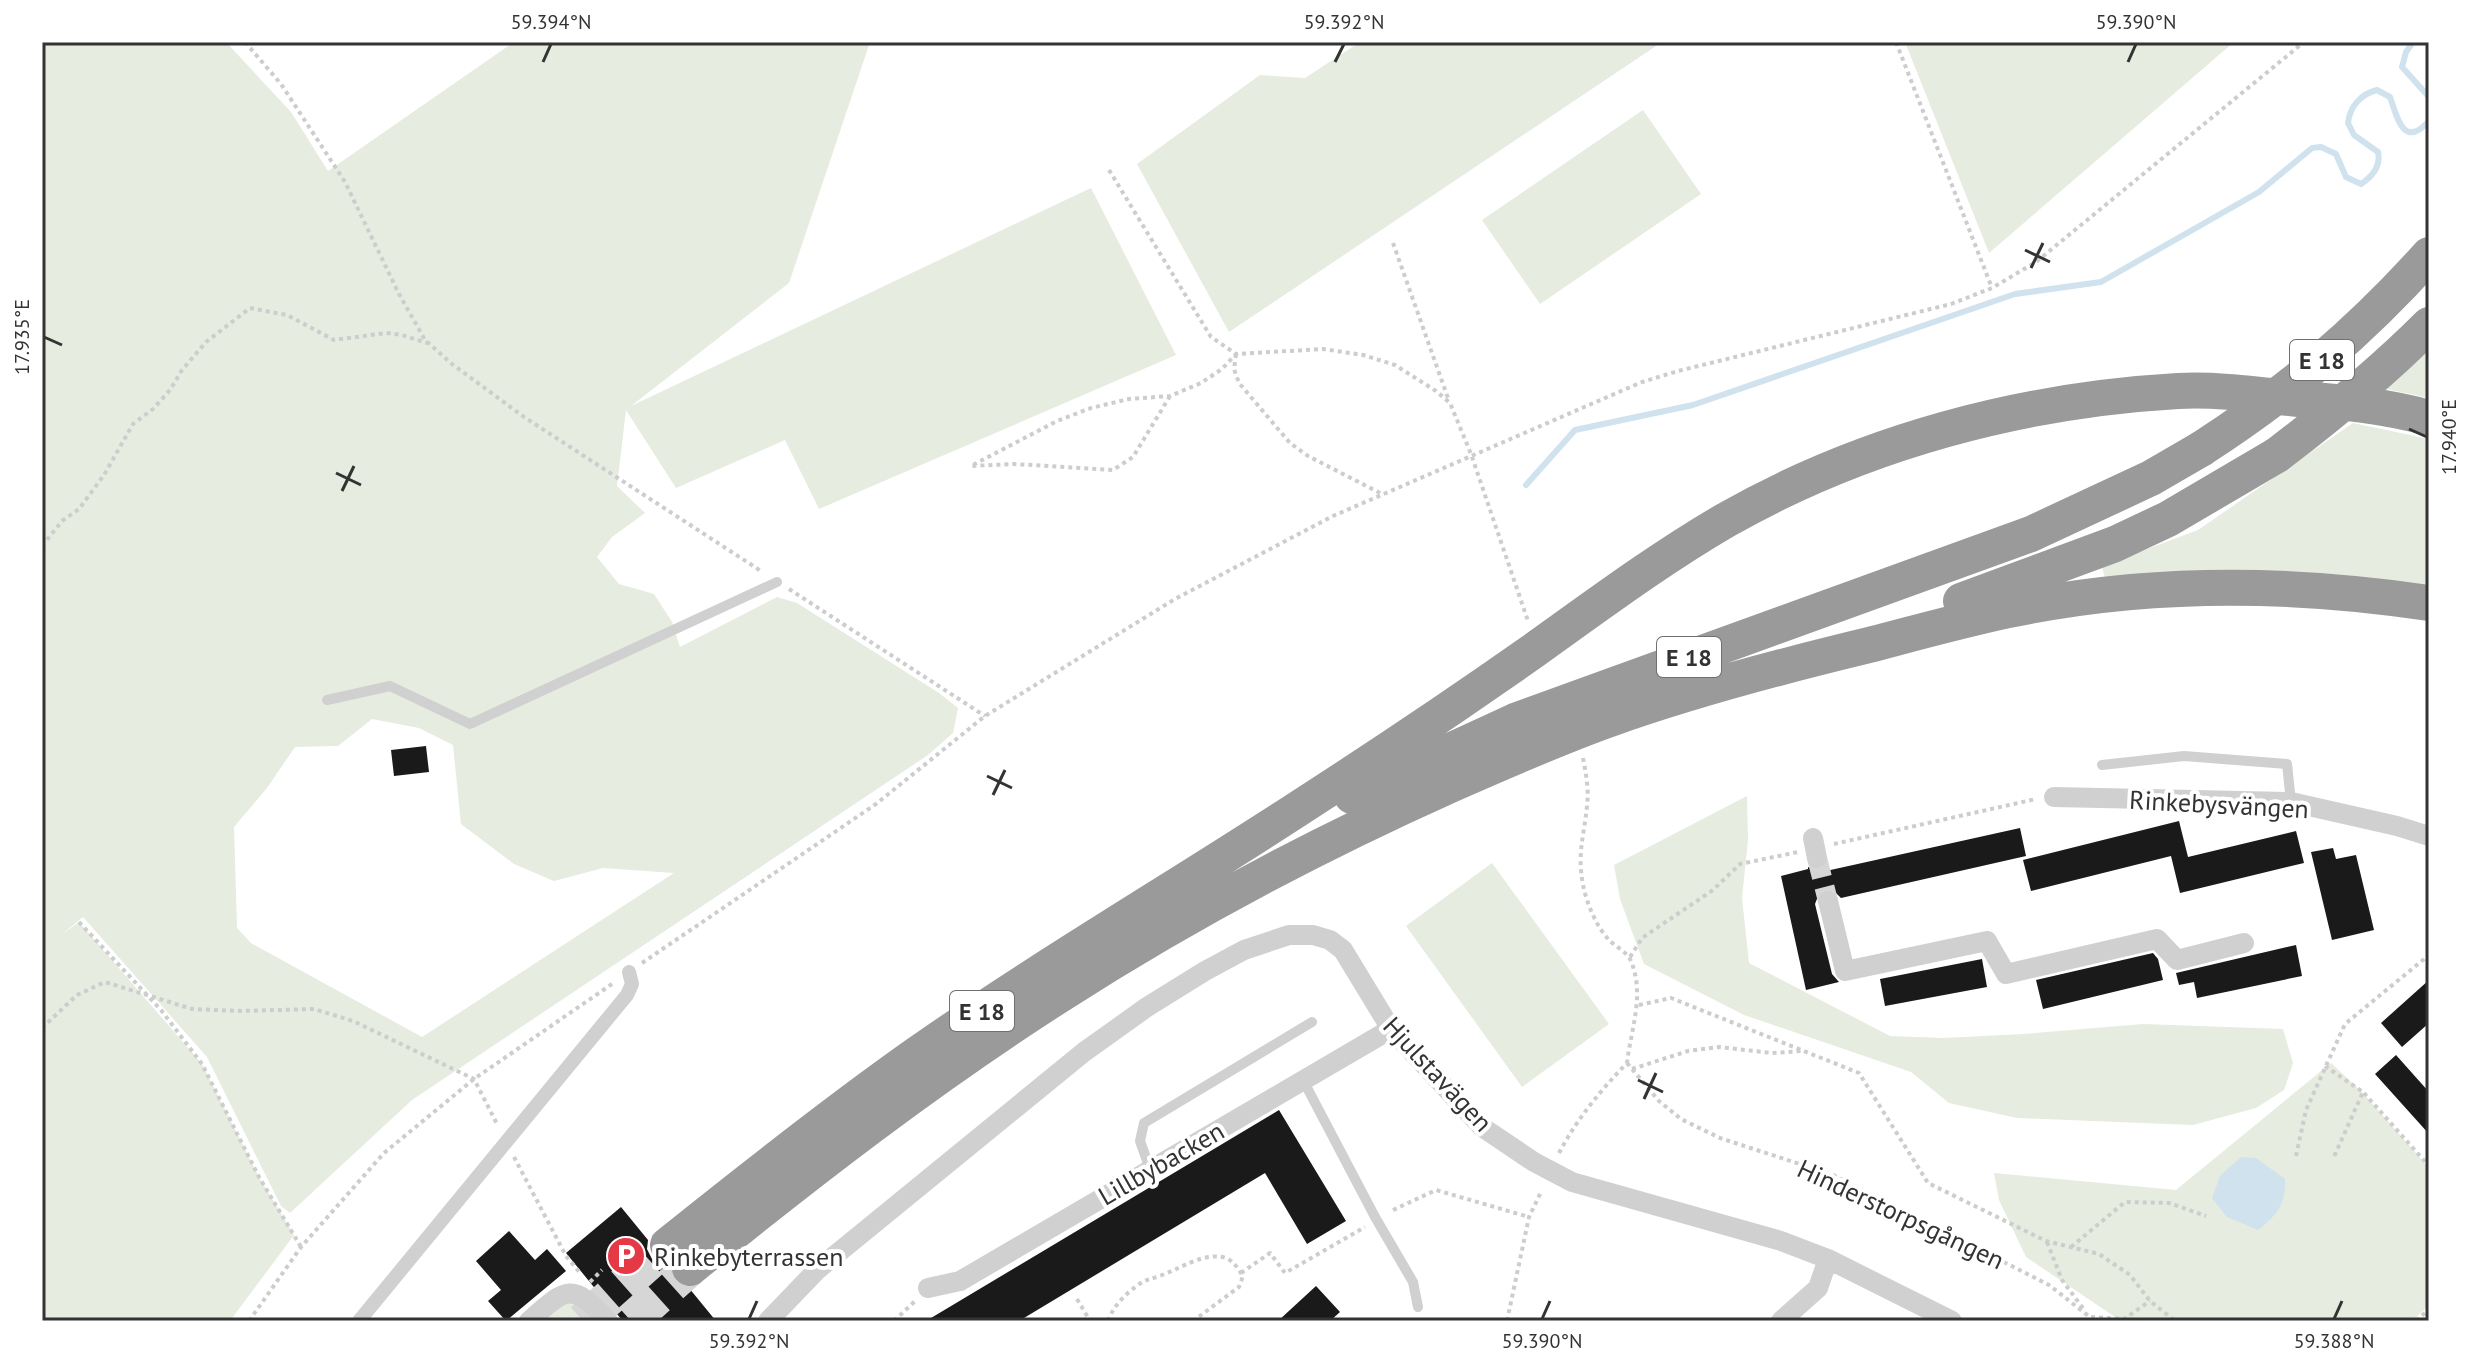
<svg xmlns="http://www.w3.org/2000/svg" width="2471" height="1363" font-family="'PT Sans',sans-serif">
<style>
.green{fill:#e6ecdf;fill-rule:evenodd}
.water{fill:#cfe2ee}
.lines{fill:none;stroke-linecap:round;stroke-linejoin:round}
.stream{stroke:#cfe2ee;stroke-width:6}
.building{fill:#1a1a1a}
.minor-tunnel{stroke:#d6d6d6;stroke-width:20;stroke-dasharray:20 10;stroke-linecap:butt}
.motorway-tunnel{stroke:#d6d6d6;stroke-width:36;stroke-dasharray:36 18;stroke-linecap:butt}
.path{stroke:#cdcdcd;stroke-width:4;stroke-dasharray:4 4;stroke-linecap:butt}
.service{stroke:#d0d0d0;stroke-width:10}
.pedestrian{stroke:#d0d0d0;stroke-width:14}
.minor{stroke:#d0d0d0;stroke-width:20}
.motorway{stroke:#9a9a9a;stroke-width:36}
.motorway-bridge{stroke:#9a9a9a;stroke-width:36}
.ticks{fill:none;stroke:#333;stroke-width:3}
.labels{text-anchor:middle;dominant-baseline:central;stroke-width:8;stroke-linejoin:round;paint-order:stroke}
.shield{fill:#fff;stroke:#707070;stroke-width:2}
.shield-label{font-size:24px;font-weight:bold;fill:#333}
.street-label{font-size:26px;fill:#333;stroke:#fff}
.poi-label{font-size:26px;fill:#333;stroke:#fff;text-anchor:start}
.neatline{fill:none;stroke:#333;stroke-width:3}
.ticks-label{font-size:20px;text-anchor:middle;fill:#333}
</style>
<rect width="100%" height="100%" fill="#fff"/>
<path class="green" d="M45 42H226L291 112 328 171 514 42H870L789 283 631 406 1091 188 1176 355 819 509 785 440 676 488 626 410 617 486 645 513 612 537 597 557 619 584 654 594 672 622 680 647 777 597 797 603 939 693 958 708 953 733 928 755 412 1100 290 1213 281 1206 207 1057 83 917 60 936 79 922 202 1064 259 1177 294 1235 230 1321H42V47ZM372 719 419 728 453 745 461 824 514 864 554 881 603 868 674 873 422 1037 251 943 237 928 234 827 267 788 295 747 338 746Z
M1360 42H1662L1229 332 1137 164 1260 75 1305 78Z
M1905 42H2234L1989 253Z
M1643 110 1701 194 1540 304 1482 220Z
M2429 351V398L2386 389Z
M2353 423 2429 439V587C2321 565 2214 569 2106 583L2102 566 2198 530Z
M1747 796 1748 840 1742 898 1749 963 1890 1036 1943 1038 2024 1034 2143 1024 2283 1029 2293 1063 2284 1090 2256 1108 2193 1125 2017 1118 1949 1103 1911 1072 1744 1015 1644 964 1620 899 1614 865Z
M1492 863 1609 1024 1522 1087 1406 926Z
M2331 1063 2363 1093 2429 1168V1305L2412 1321H2121L2026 1257 1999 1200 1994 1173 2176 1190Z
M573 1300 597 1321H535Z"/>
<path class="water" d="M2241 1157 2256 1158 2285 1179C2286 1204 2277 1215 2258 1230L2227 1217 2212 1198 2220 1176Z"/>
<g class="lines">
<path class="stream" d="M2413 42 2406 52 2402 67 2429 97
M1526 485 1575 430 1693 405 2015 294 2101 282 2259 192 2312 148 2321 147 2336 154 2346 177 2361 184C2373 176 2381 166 2378 152L2354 135 2348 123C2350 106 2361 94 2377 90L2390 97C2397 116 2403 150 2429 121"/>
</g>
<path class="building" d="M426 746 429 772 394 776 391 750Z
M2179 821 2188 857 2296 831 2304 863 2180 893 2171 856 2031 891 2023 860Z
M2020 828 2026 856 1841 898 1832 889 1820 891 1815 904 1832 974 1839 982 1806 990 1781 876 1808 869V867L1819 871 1826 868V871Z
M2333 848 2336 859 2356 855 2374 930 2332 940 2311 852Z
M2296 945 2302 976 2197 998 2194 982 2179 985 2176 973Z
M2153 953 2158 959 2163 980 2043 1009 2036 980Z
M1982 959 1987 987 1885 1006 1880 979Z
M2429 980V1023L2402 1047 2381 1023Z
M2396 1055 2429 1092V1134L2375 1074Z
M1279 1110 1346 1221 1307 1244 1265 1173 1019 1321H926Z
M621 1207 648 1240 647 1249 652 1259 661 1265 670 1266 674 1282 689 1288 716 1321H623L602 1297 566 1253Z
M509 1231 535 1260 547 1249 566 1271 506 1321 488 1301 501 1290 476 1261Z
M1316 1286 1340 1312 1330 1321H1278Z"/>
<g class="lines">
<path class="minor-tunnel" d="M1817 858 1828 901"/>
<path class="motorway-tunnel" d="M583 1321 668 1245
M631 1321 690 1268"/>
<path class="path" d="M245 42 281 84 345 182 399 294 425 340 452 364 524 417 761 571
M1896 42 1992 288
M1109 170 1211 337 1236 354 1323 349 1363 355 1395 365 1436 391 1450 403 1471 454 1528 621
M1393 243 1449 401
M1236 354 1234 369 1239 383 1290 443 1308 456 1382 494
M1170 396 1133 457 1113 470 1014 464 971 466 1057 421 1091 408 1129 399 1170 396 1201 383 1222 369 1236 354
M42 546 62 521 79 509 104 475 133 424 153 409 170 390 182 370 206 342 250 308 287 315 334 340 386 333 402 335 427 343
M789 589 985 716
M1583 758C1586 774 1589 789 1587 806 1584 837 1577 852 1583 885 1587 904 1596 926 1609 940 1616 947 1627 952 1631 961 1645 995 1631 1029 1627 1063
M1834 844 2036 799
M79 922 161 1010 202 1064 259 1177 301 1247
M1630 957 1642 938 1713 890 1740 864 1798 852
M642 963 876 804 985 716 1175 599 1333 516 1642 382 1678 371 1951 304 1992 288 2036 262 2304 42
M1639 1005 1671 998 1859 1073 1928 1183 2046 1241 2099 1254 2130 1275 2150 1301 2175 1321
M42 1028 77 995 105 982 192 1009 241 1011 314 1009 353 1021 474 1079 497 1124
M1627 1063 1659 1101 1681 1119 1720 1138 1833 1175 2049 1285 2095 1321
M2325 1066 2363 1092 2333 1159
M1632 1069 1688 1051 1719 1047 1772 1053 1802 1051
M2364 1093 2429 1166
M1559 1153C1577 1119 1600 1091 1627 1063
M2296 1156 2306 1110 2345 1024 2429 955
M514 1157 566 1256 581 1274
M1393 1210 1436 1190 1529 1217
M2047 1242 2062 1280 2085 1311
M2071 1247 2125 1202 2169 1203 2206 1216
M1241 1273 1270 1253 1285 1273 1365 1227
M590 1282 602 1270
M1077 1299 1090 1321
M2091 1317 2124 1319 2150 1301
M249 1321 301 1247 384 1153 474 1079 612 984
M894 1321 915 1301
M1108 1321C1113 1306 1127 1292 1141 1283 1147 1279 1152 1279 1159 1276 1179 1270 1203 1251 1226 1258 1234 1261 1238 1269 1243 1276L1239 1287 1193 1321
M1507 1321 1529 1217 1541 1192
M2416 1321 2429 1309"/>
<path class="service" d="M327 700 390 686 470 724 777 582
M2102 765 2184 756 2287 764 2291 802
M1303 1080 1375 1217 1413 1282 1418 1307
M1150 1169 1140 1141 1144 1123 1312 1022"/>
<path class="pedestrian" d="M359 1321 627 995 632 984 629 972"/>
<path class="minor" d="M2054 797 2291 802 2397 826 2429 836
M1813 838 1817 858
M1828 901 1845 971 1987 941 2006 974 2157 939 2177 960 2244 943
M928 1288 960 1281 1391 1029
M529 1321C566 1288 572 1281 608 1321
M768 1321 817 1270 1084 1052 1147 1007 1205 971 1244 950 1289 935H1313L1330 940 1343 950 1391 1029 1416 1056 1482 1127 1534 1162 1572 1182 1781 1241 1828 1259 1952 1321
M1781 1321 1818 1288 1828 1259"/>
<path class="motorway" d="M1961 601 2115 544 2168 519 2277 455
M1352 796 1515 721 2031 534 2151 478 2201 449
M668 1245C749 1180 831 1115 916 1055 1043 966 1177 888 1307 803 1383 754 1459 703 1533 651 1596 606 1659 559 1726 520 1863 442 2021 400 2178 391 2218 389 2260 395 2299 399 2344 402 2386 406 2429 418
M690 1268C809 1171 931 1077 1061 994 1184 915 1316 845 1450 785 1503 762 1556 738 1610 719 1694 689 1782 666 1869 645 1915 633 1962 620 2009 610 2147 581 2289 582 2429 603"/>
<path class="motorway-bridge" d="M2201 449C2289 392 2359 333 2429 255
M2277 455C2331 414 2381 373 2429 325"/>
</g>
<path class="ticks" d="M543 62 551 44M1335 62 1344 44M2128 62 2136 44M2025 250 2050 262M2031 268 2043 243M44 337 62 345M2409 429 2427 437M336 473 361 485M342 491 354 466M987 776 1012 788M993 795 1005 770M1638 1080 1663 1092M1644 1099 1656 1073M749 1319 757 1301M1542 1319 1550 1301M2334 1319 2342 1301"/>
<defs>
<g id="parking-disc" transform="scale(2)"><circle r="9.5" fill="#e63946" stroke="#fff"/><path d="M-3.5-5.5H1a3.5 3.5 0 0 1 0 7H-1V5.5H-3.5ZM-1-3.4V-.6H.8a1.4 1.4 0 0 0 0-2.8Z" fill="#fff"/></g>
</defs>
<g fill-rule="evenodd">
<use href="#parking-disc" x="626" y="1256"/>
</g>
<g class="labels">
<g class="shield">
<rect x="2290" y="340" width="64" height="40" rx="6"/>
<rect x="1657" y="637" width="64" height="40" rx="6"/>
<rect x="950" y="991" width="64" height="40" rx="6"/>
</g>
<g class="shield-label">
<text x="2322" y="360">E 18</text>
<text x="1689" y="657">E 18</text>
<text x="982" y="1011">E 18</text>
</g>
<g class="street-label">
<text transform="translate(2219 804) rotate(3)">Rinkebysvängen</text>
<text transform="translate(1438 1074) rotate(47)">Hjulstavägen</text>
<text transform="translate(1161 1163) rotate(-30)">Lillbybacken</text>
<text transform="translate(1901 1214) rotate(25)">Hinderstorpsgången</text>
</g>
<g class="poi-label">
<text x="654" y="1256">Rinkebyterrassen</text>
</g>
</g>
<rect width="2471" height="1363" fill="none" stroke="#ffffff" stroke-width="88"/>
<rect x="44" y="44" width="2383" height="1275" class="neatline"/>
<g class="ticks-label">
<text x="551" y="29">59.394°N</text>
<text x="1344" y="29">59.392°N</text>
<text x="2136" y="29">59.390°N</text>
<text transform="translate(22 337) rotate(-90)" y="7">17.935°E</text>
<text transform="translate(2449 437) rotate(-90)" y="7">17.940°E</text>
<text x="749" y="1348">59.392°N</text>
<text x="1542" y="1348">59.390°N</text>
<text x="2334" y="1348">59.388°N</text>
</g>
</svg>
